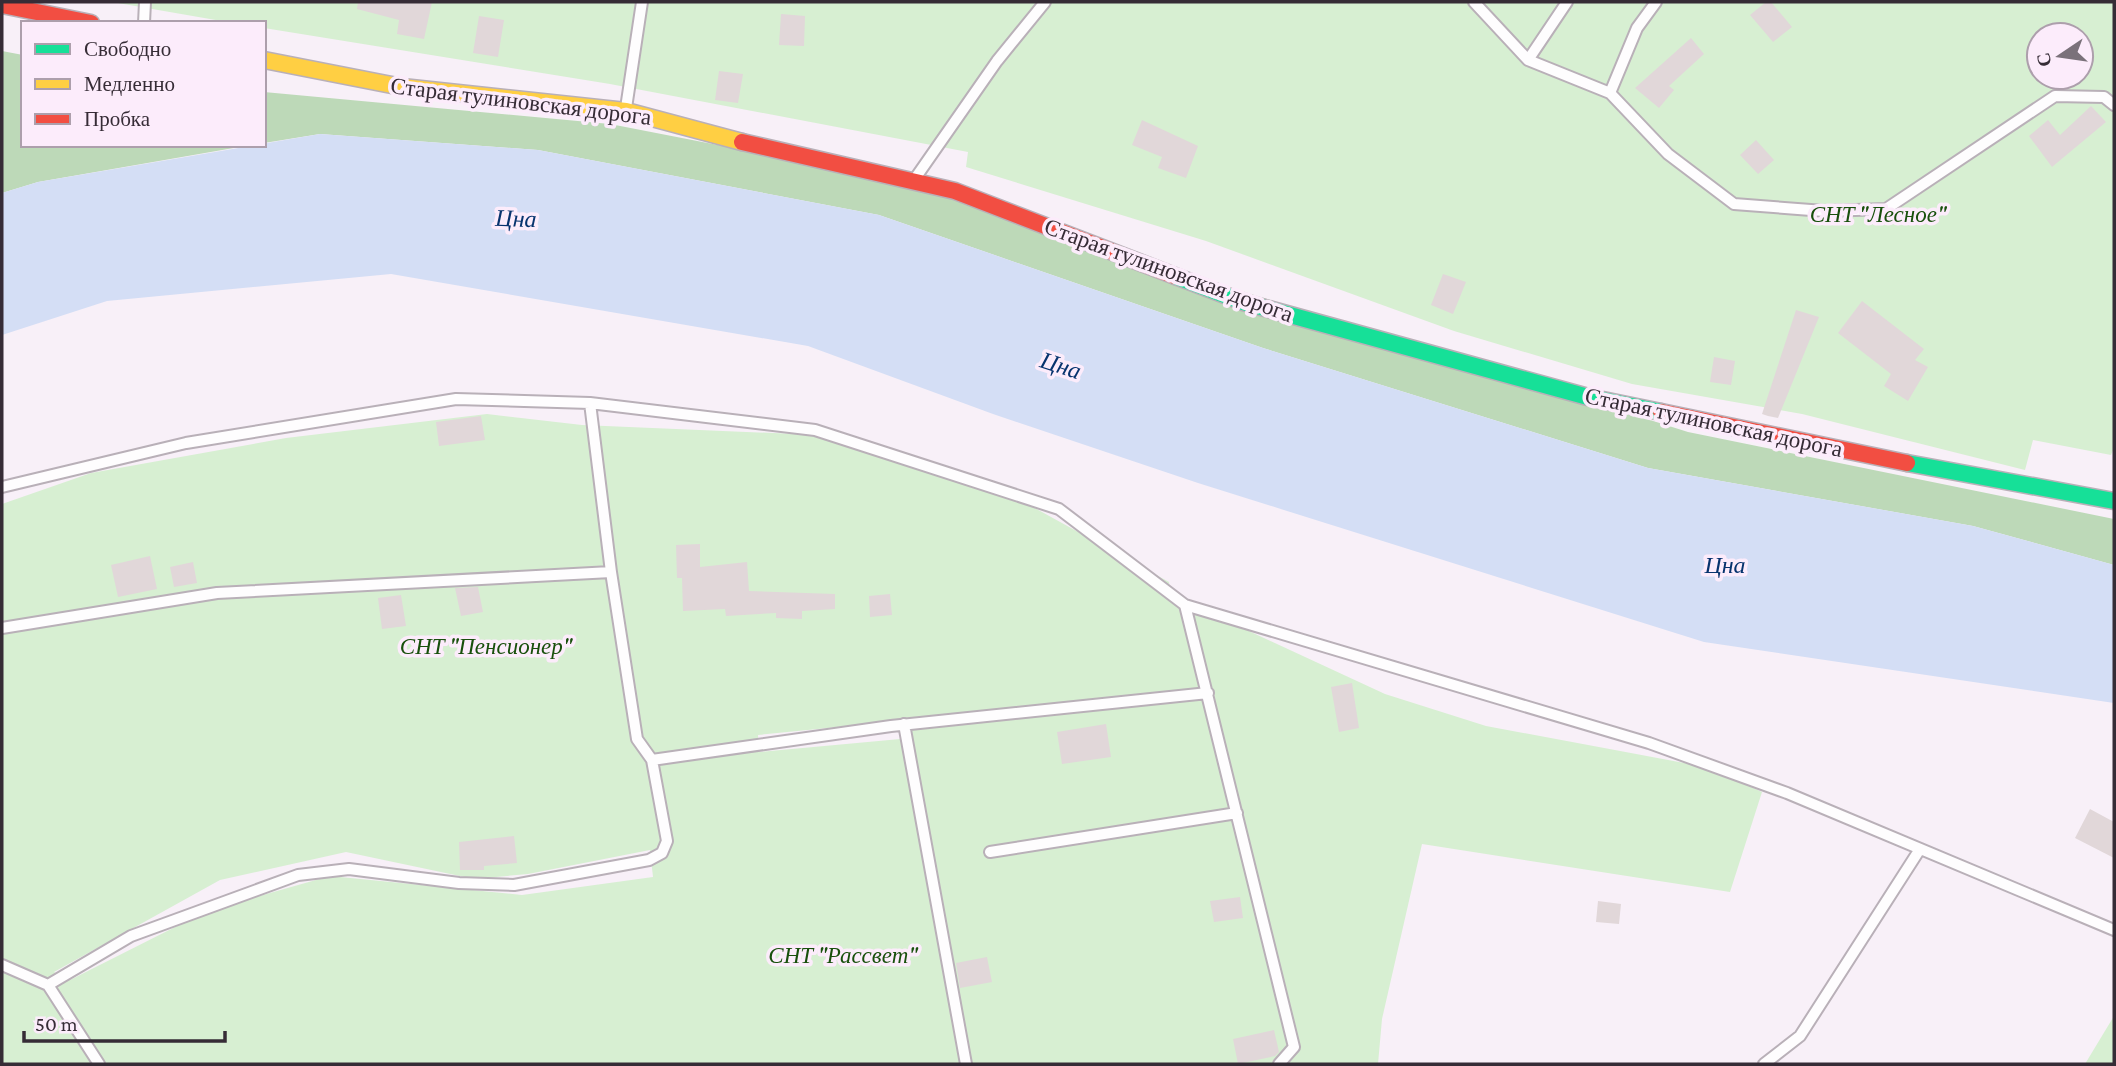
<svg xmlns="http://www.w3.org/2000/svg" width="2116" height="1066" font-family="'Crimson Pro',serif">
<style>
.green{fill:#d7efd2;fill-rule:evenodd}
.forest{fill:#bdd9b8}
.water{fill:#d4def5}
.building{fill:#e1d7d9}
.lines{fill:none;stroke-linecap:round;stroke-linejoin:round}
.lane-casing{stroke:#b9b0b8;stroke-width:14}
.fast-casing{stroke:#b9b0b8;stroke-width:19}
.slow-casing{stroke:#b9b0b8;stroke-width:19}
.jam-casing{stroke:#b9b0b8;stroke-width:19}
.lane{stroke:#fefdfe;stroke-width:10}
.fast{stroke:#16e098;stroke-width:16}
.slow{stroke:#ffcf43;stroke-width:16}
.jam{stroke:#f24e42;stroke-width:16}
.labels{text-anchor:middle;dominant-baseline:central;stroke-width:7;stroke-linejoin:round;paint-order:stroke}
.street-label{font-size:23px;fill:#362c36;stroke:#fcecfb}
.park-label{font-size:23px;font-style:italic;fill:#18500c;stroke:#fcecfb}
.water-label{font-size:24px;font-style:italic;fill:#07336e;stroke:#fcecfb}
</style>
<rect width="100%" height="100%" fill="#f8f0f8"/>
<path class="green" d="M112 2H2114V448L2111 455 2033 440 2025 470 1802 414 1632 384 1454 331 1206 241 966 167 968 152 610 84 264 28V23H233ZM2039 35H2081V77H2039Z
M487 414 582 425 842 436 1022 501 1169 582 1171 599 1195 606 1385 694 1486 726 1711 768 1762 792 1730 892 1422 844 1382 1019 1378 1064H2V504L91 473 286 438ZM909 720 911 738 759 752 758 735ZM650 850 653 877 522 895 330 876 234 903 191 919 70 980 54 972 220 880 346 852 474 879 528 874Z
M2114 1016V1064H2085Z"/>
<path class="forest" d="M2 51 23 55V145H251L38 182 2 193Z
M264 92 610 124 878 176 1688 432 2114 519V565L1973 526 1648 468 1263 348 879 215 538 150 320 134 264 143Z"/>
<path class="water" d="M320 134 538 150 879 215 1263 348 1648 468 1973 526 2114 565V703L1704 642 1198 483 993 414 808 346 391 274 107 301 2 335V193L38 182Z"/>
<path class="building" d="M358 2H432L424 39 397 34 399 20 357 9Z
M1766 2H1771L1792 27 1773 42 1750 15Z
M781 14 805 16 804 46 779 45Z
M479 16 504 20 498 57 473 53Z
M1691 38 1704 54 1669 86 1674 90 1659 108 1635 88Z
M719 71 743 74 738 103 715 100Z
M2091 106 2106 122 2052 167 2029 136 2048 120 2060 135Z
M1142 120 1198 146 1186 178 1158 168 1162 157 1132 145Z
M1756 140 1774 160 1758 174 1740 155Z
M1443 274 1466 282 1453 314 1431 305Z
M1862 301 1924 349 1915 360 1928 367 1908 401 1884 386 1891 374 1838 333Z
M1796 310 1819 317 1778 418 1768 416 1762 414Z
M1714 357 1735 361 1731 385 1710 382Z
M481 416 485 440 439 446 436 422Z
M700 544V567L747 562 749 591 835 594V609L802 611V619L776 618V613L726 616 725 609 683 611 682 578H677L676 545Z
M150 556 157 589 118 597 111 565Z
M193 562 197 583 174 587 170 567Z
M478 587 483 612 461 616 455 588Z
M890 594 892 615 870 617 869 596Z
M401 595 406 626 382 629 378 598Z
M1352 683 1359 728 1339 732 1331 687Z
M1106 724 1111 757 1062 764 1057 732Z
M2090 809 2114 822V858L2075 838Z
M514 836 517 863 484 866V870H460L459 842Z
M1240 897 1243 918 1214 922 1210 901Z
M1598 901 1621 904 1619 924 1596 922Z
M987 957 992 982 960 988 956 963Z
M1274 1030 1279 1052 1275 1056 1238 1064 1233 1039Z"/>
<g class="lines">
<g class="lane-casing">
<path id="lane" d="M1474 2 1528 60 1610 93 1637 28 1656 2
M144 23 145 2
M1528 60 1567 2
M1610 93 1668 154 1734 204 1824 211 1886 209 2055 96 2104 97 2114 105
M626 108 642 2
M914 180 997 61 1045 2
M590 403 611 572
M2 487 186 443 456 399 590 403 815 430 1059 509 1185 605 1294 1047 1279 1064
M1185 605 1649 743 1787 793 2114 930
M2 628 217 593 611 572 637 739 652 760 891 726 1208 693
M904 724 966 1064
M990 852 1237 813
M2 965 48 985 131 936 298 875 349 869 459 883 514 885 649 860 662 853 667 841 652 760
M48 985 99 1064
M1764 1064 1800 1036 1920 849"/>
</g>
<g class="fast-casing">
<path id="fast" d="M1175 276 1243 302 1588 397 1661 412
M1907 463 2114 501"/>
</g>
<g class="slow-casing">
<path id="slow" d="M264 60 402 87 626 111 742 142"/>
</g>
<g class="jam-casing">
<path id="jam" d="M2 5 91 23
M742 142 955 191 1175 276
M1661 412 1907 463"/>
</g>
<use href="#lane" class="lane"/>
<use href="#fast" class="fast"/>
<use href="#slow" class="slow"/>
<use href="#jam" class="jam"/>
</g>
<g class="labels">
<g class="street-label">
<text transform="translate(521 101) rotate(7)">Старая тулиновская дорога</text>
<text transform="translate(1169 270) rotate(20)">Старая тулиновская дорога</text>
<text transform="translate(1714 422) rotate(12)">Старая тулиновская дорога</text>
</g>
<g class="park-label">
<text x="1878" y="214">СНТ "Лесное"</text>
<text x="486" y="646">СНТ "Пенсионер"</text>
<text x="843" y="955">СНТ "Рассвет"</text>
</g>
<g class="water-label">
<text transform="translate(516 218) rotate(2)">Цна</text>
<text transform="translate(1061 365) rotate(18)">Цна</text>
<text x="1725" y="564">Цна</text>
</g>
</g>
<rect width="2116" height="1066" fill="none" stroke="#362c36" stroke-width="7"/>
<rect x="21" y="21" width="245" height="126" fill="#fcecfb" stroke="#ad9fac" stroke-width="2"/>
<rect x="35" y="44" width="35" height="10" fill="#16e098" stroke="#ad9fac" stroke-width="2"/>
<text x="84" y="56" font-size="21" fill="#362c36">Свободно</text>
<rect x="35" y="79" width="35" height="10" fill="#ffcf43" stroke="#ad9fac" stroke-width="2"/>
<text x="84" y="91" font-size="21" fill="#362c36">Медленно</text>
<rect x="35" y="114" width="35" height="10" fill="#f24e42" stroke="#ad9fac" stroke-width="2"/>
<text x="84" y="126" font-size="21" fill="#362c36">Пробка</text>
<g transform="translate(2060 56) rotate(257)"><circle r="33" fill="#fcecfb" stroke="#ad9fac" stroke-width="2"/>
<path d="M0-5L12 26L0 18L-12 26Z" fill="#7a717a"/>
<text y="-10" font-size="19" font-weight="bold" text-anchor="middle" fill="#362c36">С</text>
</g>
<path d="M24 1031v10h201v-10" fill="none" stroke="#362c36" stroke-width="3.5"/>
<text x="35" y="1031" font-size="21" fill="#362c36" stroke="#fcecfb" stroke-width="5" paint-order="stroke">50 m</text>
</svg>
